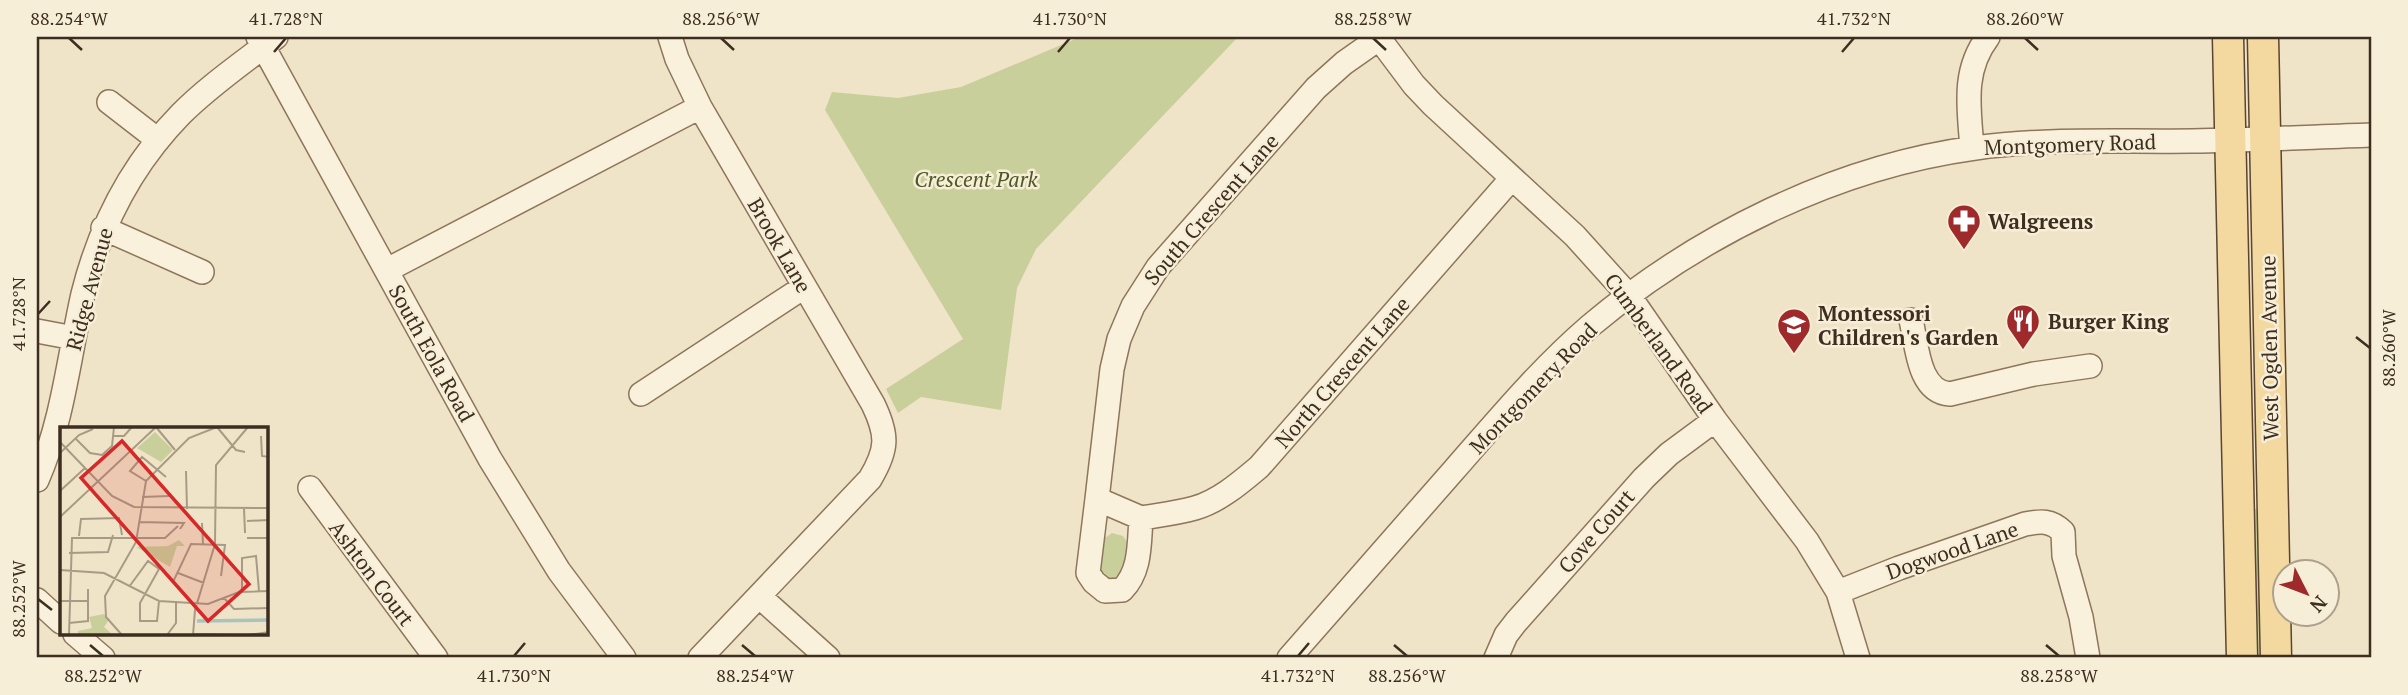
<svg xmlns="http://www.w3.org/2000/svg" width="2408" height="695" font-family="'PT Serif',serif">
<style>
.green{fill:#c9cf9b}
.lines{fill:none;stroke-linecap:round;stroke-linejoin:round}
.minor-casing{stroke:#8d765c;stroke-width:26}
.major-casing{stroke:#5b4430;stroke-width:33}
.minor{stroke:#faf1dc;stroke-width:23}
.major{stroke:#f3d9a0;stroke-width:30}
.ticks{fill:none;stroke:#3d2e20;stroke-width:2.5}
.labels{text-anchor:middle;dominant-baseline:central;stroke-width:5;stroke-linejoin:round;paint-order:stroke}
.street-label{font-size:21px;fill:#3d2e20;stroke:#f7eed8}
.park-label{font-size:21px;font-style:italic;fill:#4d5a26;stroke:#f7eed8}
.poi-label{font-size:21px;font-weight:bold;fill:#3d2e20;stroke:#f7eed8;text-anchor:start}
.inset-river{fill:none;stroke:#a9c4bc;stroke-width:3.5}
.inset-road{fill:none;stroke:#a89b85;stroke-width:2}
.view{fill:#d62828;fill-opacity:0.15;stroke:#d62828;stroke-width:3.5}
.inset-edge{fill:none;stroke:#3d2e20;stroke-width:3.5}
.neatline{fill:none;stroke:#3d2e20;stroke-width:2.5}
.ticks-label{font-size:18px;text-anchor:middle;fill:#3d2e20}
</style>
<rect width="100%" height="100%" fill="#f0e4c8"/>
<path class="green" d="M1080 37H1238L1036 249 1017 288 1001 410 921 397 898 413 886 389 963 339 825 110 832 92 898 98 961 87Z
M2251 509H2259L2265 658H2255Z
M1112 533 1123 536C1134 549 1126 564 1121 578 1111 581 1105 580 1099 571L1102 540Z"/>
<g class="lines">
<g class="minor-casing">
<path id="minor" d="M258 37 490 459 559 571 624 658
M670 37 677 59 700 107 873 404C888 435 888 449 870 479L700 658
M1378 37 1414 85 1433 105 1575 236 1630 297 1715 420 1807 541 1838 592 1858 658
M109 102 158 140
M1972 148C1969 108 1962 71 1988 37
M103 228 202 272
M387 270 700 107
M1911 320C1917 345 1918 392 1950 394L2034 374 2090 366
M37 331 74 338
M641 394 804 287
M37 480C63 421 69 356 83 294 100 226 132 164 181 114 210 85 244 62 276 37
M310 488 436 658
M1097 499 1088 573 1094 582 1105 591 1122 590C1141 571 1139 544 1141 518
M1141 518 1097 499 1112 369 1119 339 1133 306 1158 267 1316 88 1344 63 1381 37
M1141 518C1159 515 1178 513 1195 508 1219 501 1240 483 1259 467L1512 178
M1838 592 1899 568 2025 524C2041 521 2051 520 2063 532L2064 556 2081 617 2088 658
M759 596 828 658
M37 600 61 622
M75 634 103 658
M1289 658C1344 595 1399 533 1454 470 1497 421 1540 369 1590 326 1697 236 1835 167 1975 148 2047 138 2120 142 2192 141 2252 140 2312 137 2371 135
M1496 658 1506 635 1516 622 1644 478 1669 454 1715 420"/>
</g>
<g class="major-casing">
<path id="major" d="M2228 37 2242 658
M2263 37 2276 658"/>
</g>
<use href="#minor" class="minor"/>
<use href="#major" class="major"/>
</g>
<path class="ticks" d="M69 38 82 50M721 38 734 50M1373 38 1386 50M2025 38 2038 50M274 52 286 38M1058 52 1070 38M1842 52 1854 38M38 314 50 301M2356 337 2370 348M38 599 52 610M90 645 103 656M742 645 755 656M1394 645 1407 656M2046 645 2059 656M514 656 525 643M1298 656 1309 643"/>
<defs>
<g id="pharmacy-pin" transform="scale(1.75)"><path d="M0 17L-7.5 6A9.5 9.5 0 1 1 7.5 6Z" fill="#9e2a2b" stroke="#f7eed8"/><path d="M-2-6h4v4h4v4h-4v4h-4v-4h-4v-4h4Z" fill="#fff"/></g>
<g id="restaurant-pin" transform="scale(1.75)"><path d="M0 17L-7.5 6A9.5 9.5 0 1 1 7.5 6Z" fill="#9e2a2b" stroke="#f7eed8"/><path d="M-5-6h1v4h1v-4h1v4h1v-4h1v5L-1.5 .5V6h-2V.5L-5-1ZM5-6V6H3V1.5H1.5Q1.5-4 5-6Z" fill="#fff"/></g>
<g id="school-pin" transform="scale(1.75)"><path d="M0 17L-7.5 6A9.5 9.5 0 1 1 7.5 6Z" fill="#9e2a2b" stroke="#f7eed8"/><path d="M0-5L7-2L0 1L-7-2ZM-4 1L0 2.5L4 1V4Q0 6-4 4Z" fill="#fff"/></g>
</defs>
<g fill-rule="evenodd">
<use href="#pharmacy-pin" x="1964" y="221"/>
<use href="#restaurant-pin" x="2023" y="321"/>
<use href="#school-pin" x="1794" y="325"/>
</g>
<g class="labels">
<g class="street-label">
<text transform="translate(2070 144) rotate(-2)">Montgomery Road</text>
<text transform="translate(1211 209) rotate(-49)">South Crescent Lane</text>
<text transform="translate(780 245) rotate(60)">Brook Lane</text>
<text transform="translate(89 289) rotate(-75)">Ridge Avenue</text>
<text transform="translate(1659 343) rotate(54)">Cumberland Road</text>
<text transform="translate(2269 348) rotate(-91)">West Ogden Avenue</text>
<text transform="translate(432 353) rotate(61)">South Eola Road</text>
<text transform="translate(1342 372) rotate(-49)">North Crescent Lane</text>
<text transform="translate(1533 388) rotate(-46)">Montgomery Road</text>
<text transform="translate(1596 531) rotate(-49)">Cove Court</text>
<text transform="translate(1952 550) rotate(-19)">Dogwood Lane</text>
<text transform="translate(372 573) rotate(53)">Ashton Court</text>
</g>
<g class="park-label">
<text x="976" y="179">Crescent Park</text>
</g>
<g class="poi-label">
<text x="1988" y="221">Walgreens</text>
<text x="1818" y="313">Montessori<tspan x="1818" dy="24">Children's Garden</tspan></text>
<text x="2048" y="321">Burger King</text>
</g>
</g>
<g transform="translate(60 427)">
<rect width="208" height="208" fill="#f0e4c8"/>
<path d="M95 5 113 23 101 35 77 21ZM119 113 125 119H117L110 140 76 120 108 119ZM44 187 48 194 44 200 53 208H18V204L32 201 29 190Z" fill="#c9cf9b"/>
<path class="inset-river" d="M137 194 209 193"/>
<path class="inset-road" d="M96 0 115 23M157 0 176 23 185 25M53 9H64L72 0M201 9 202 29 209 30M15 11 30 26 42 28 52 19 54 0M0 15 52 69 74 80 209 81M0 26 19 8 33 2M126 44 127 82M86 54 70 44 82 30 106 50M0 64 25 41M82 70 109 69M184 81 185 106M0 90 96 0M187 94 209 93M79 95 124 96 120 102M142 96 143 117M19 109 21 92 59 91 62 108M187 111H209M9 126 48 125 53 108M0 143 44 146 99 174 148 177 179 165 209 164M118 146 144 156M113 155 131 117 165 118 161 149M69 160 88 134 99 142 80 176V194H97L99 174M182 164V131L196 129 199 164M164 171 174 182 209 181M0 174H28M9 196 28 194V162M133 207 182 208M9 208 12 111H105L118 99M62 208 46 190 45 169 76 115 86 54 129 11 157 0M107 208 116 196V174M133 208 135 183 155 117 156 38 188 0M188 208 209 205"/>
<path class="view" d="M62 14 189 157 148 194 21 51Z"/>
<rect width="208" height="208" class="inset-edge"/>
</g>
<rect width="2408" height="695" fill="none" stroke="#f7eed8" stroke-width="77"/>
<g transform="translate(2306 593) rotate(132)"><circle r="33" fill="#f7eed8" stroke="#ada18e" stroke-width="2"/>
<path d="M0-5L12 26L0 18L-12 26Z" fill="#9e2a2b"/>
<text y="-10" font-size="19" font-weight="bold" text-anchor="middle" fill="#3d2e20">N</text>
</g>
<rect x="38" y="38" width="2332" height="618" class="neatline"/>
<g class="ticks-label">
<text x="69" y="25">88.254°W</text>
<text x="286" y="25">41.728°N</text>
<text x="721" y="25">88.256°W</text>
<text x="1070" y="25">41.730°N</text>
<text x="1373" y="25">88.258°W</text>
<text x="1854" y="25">41.732°N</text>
<text x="2025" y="25">88.260°W</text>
<text transform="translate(19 314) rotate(-90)" y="6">41.728°N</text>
<text transform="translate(2389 348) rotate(-90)" y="6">88.260°W</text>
<text transform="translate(19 599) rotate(-90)" y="6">88.252°W</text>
<text x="103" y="682">88.252°W</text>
<text x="514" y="682">41.730°N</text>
<text x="755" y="682">88.254°W</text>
<text x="1298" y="682">41.732°N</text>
<text x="1407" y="682">88.256°W</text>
<text x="2059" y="682">88.258°W</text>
</g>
</svg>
